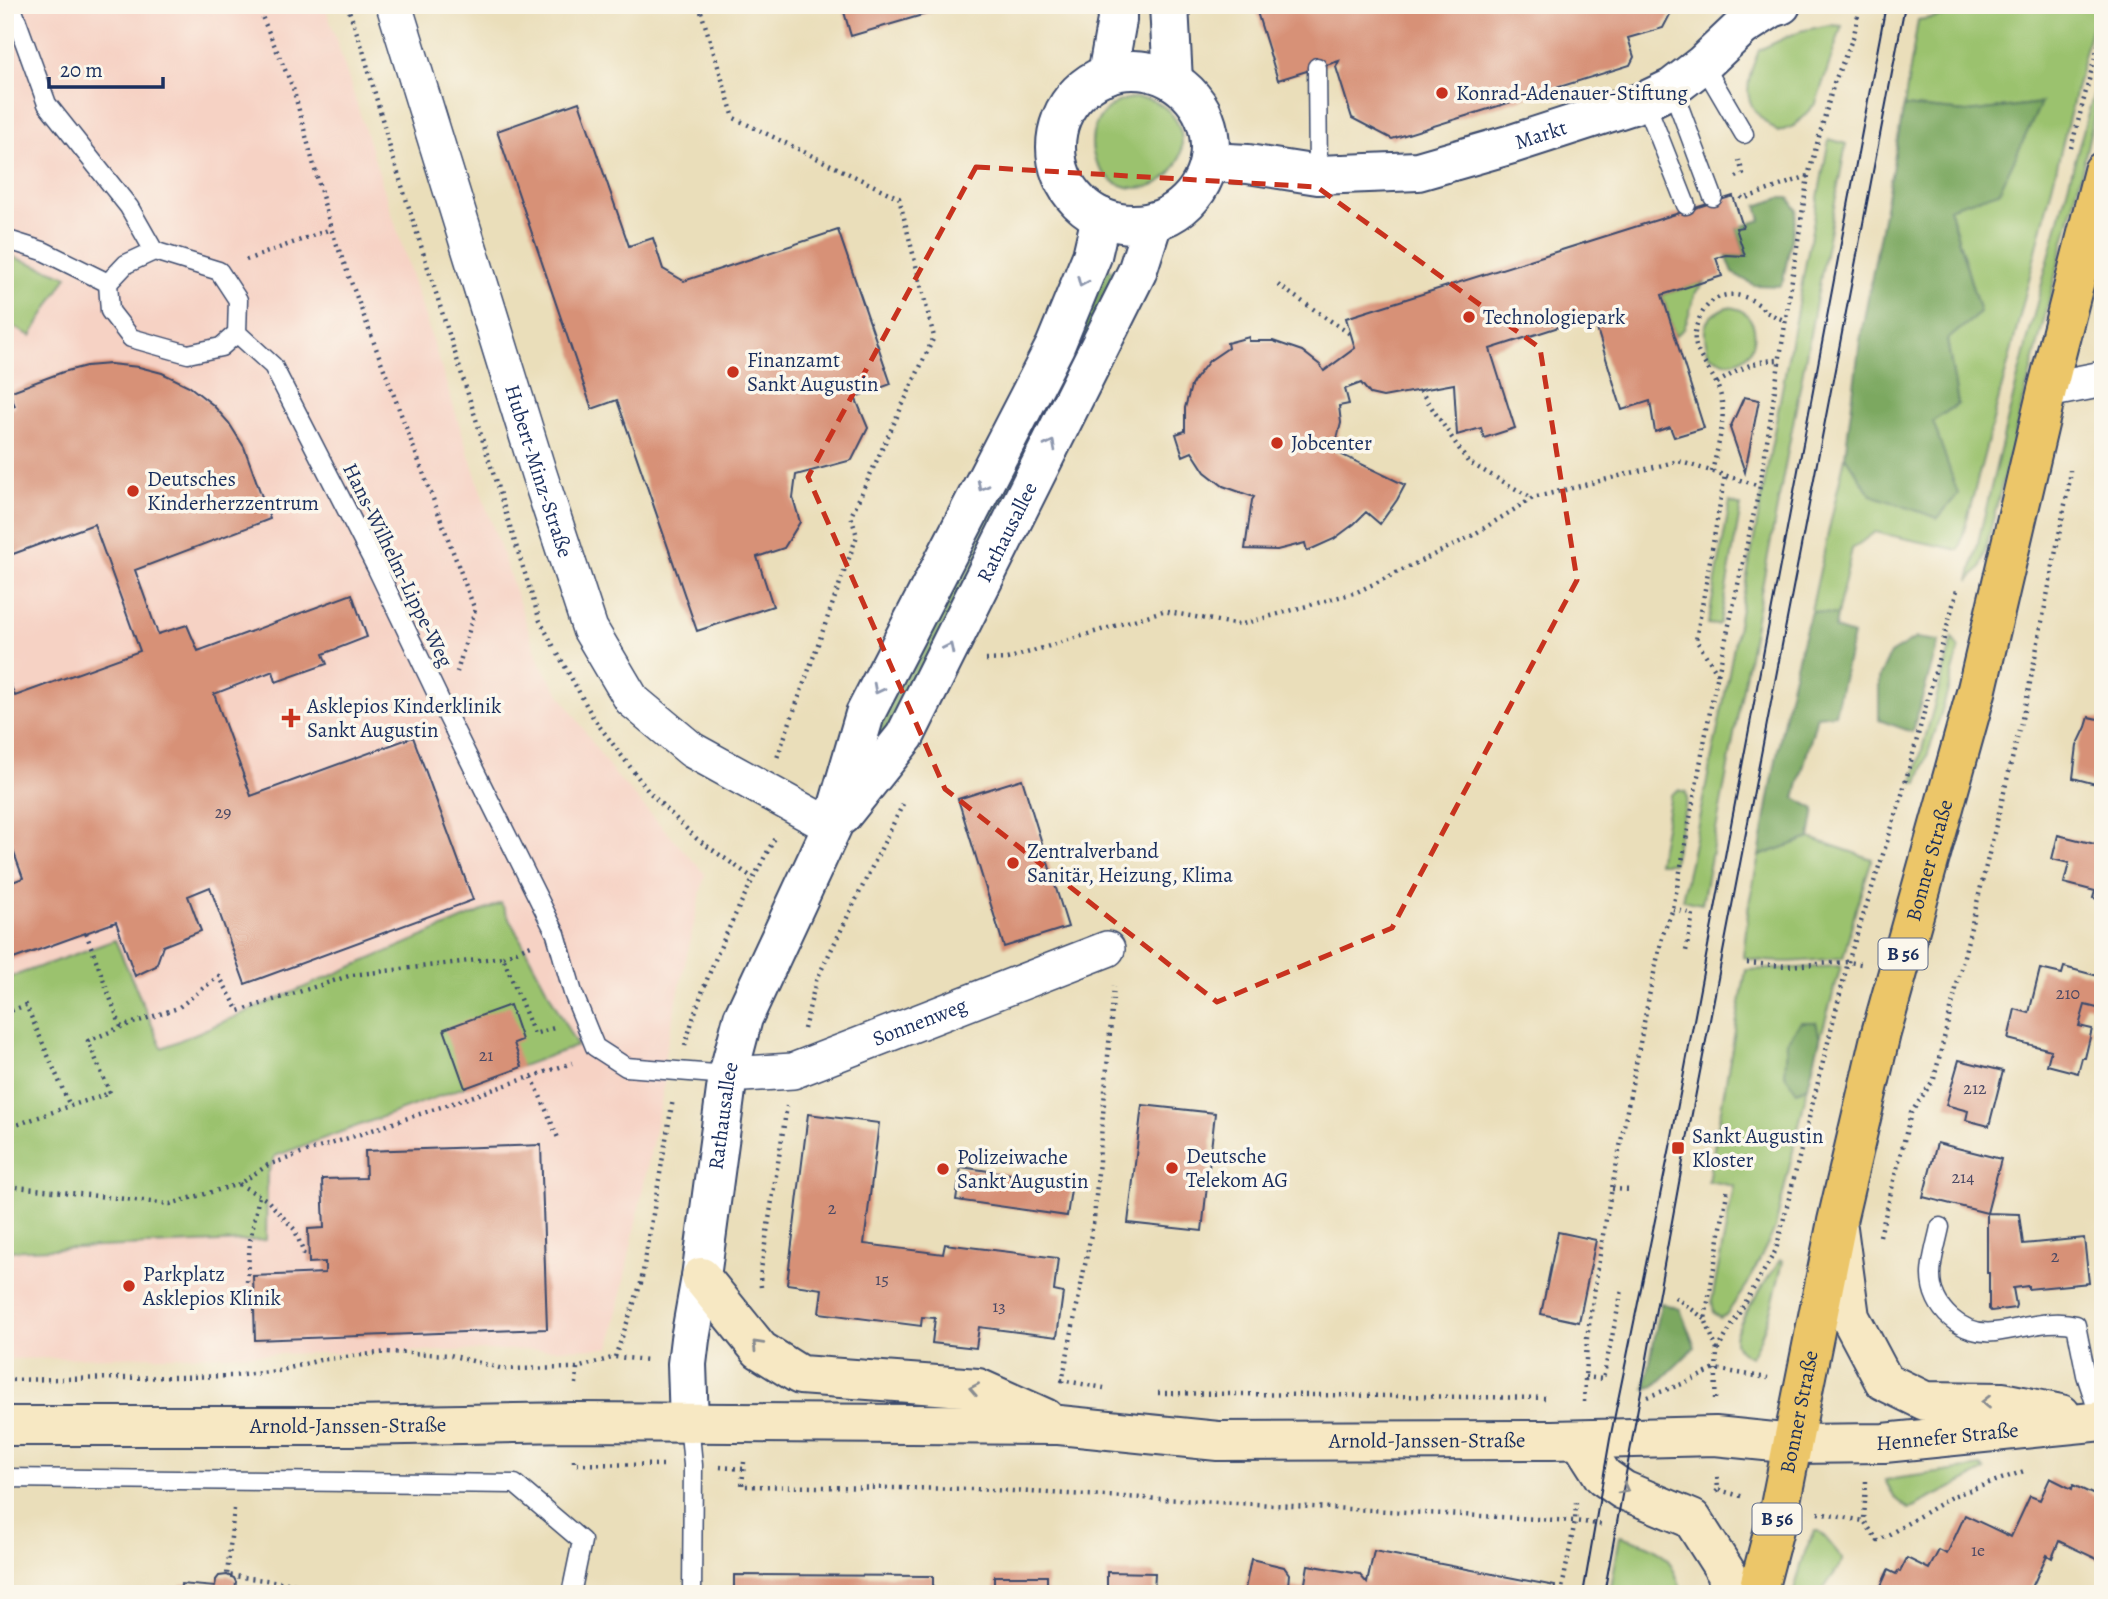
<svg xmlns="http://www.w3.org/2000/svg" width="2108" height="1599" font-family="Alegreya,serif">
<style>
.built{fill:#f6d2c4}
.green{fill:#9bc26e;stroke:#5b7866;stroke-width:2}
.forest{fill:#7ca861;stroke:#4c6c60;stroke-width:2}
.building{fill:#d79177}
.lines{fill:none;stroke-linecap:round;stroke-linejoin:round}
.service-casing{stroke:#3a496c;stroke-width:21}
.minor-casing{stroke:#3a496c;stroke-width:38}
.tertiary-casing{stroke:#3a496c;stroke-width:42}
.secondary-casing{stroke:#3a496c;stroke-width:42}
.primary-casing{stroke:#3a496c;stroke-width:42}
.path{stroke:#3a496c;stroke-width:4.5;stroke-dasharray:2 5;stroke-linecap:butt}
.service{stroke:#fff;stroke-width:18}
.minor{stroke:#fff;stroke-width:35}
.tertiary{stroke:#fff;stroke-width:38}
.secondary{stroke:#f7e8c3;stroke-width:38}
.primary{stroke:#ecc669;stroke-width:38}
.tram{stroke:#1b2f5e;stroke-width:2}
.oneway{stroke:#8d97ae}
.oneway2{stroke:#898c90}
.marked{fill:none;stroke:#c8321e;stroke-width:5;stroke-dasharray:14 9;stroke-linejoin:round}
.poi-dot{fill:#c8321e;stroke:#fbf7ec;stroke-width:2.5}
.labels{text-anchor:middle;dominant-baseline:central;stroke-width:7;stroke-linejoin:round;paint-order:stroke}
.number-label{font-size:18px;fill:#4a4864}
.shield{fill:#fbf7ec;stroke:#5e6b89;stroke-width:2}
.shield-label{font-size:19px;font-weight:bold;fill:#1b2f5e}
.poi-label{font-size:21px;fill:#1b2f5e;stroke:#fbf7ec;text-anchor:start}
.street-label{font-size:21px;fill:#1b2f5e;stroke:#fbf7ec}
</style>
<rect width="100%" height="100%" fill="#fbf7ec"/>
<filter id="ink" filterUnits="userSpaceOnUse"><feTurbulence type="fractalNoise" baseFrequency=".0143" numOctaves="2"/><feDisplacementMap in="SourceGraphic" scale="14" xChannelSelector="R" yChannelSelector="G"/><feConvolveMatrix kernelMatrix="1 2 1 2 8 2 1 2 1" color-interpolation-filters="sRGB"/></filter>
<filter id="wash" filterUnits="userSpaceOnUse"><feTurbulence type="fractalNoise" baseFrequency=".00686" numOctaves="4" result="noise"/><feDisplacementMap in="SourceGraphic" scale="28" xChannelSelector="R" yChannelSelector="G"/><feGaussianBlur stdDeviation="1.57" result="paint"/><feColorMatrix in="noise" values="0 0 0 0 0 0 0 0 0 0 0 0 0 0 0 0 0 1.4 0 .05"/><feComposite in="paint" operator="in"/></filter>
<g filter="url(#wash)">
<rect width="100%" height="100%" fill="#eadeba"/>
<path class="built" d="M5 5H325L481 492 541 666 611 770 705 874 665 1054 664 1087 610 1348 5 1359Z"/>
<path class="green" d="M1992 5H2097L2009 360 1959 550 1875 532 1852 549 1837 615 1811 611 1845 456 1871 495 1933 421 1958 404 1947 339 1980 313 1949 207 2040 103 1967 112 1904 106 1918 20 1972 12Z
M1829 25 1842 26 1816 103 1794 126 1778 132C1741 105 1743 90 1759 50L1800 31Z
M2102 78 2081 175 1981 567 1969 581C2008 413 2050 245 2098 79Z
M1092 143a45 45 0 1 1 90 0a45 45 0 1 1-90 0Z
M1829 139 1846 144 1702 904 1682 900 1724 699Z
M5 254 67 276 31 336 5 323Z
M1705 281 1696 292 1684 329 1675 336 1662 295Z
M1727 307C1766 308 1762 366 1725 362 1720 361 1714 357 1709 355 1702 331 1701 317 1727 307Z
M1730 502 1741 506 1720 623 1717 625 1708 624Z
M1953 638 1959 649C1948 695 1933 739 1918 783L1913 782Z
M1678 790 1686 792 1687 799 1673 863H1658L1671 795Z
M1810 838 1872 859 1857 905 1843 958C1811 960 1775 966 1743 957L1749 903 1759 856Z
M501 903 577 1046 275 1156 267 1176 266 1240 5 1251V979L115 940 162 1048Z
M1841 966 1820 1039 1816 1022 1797 1091 1808 1086 1775 1229 1747 1285 1726 1315 1720 1318 1714 1313 1712 1300 1734 1186 1708 1181 1746 970Z
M1780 1260 1783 1261C1775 1294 1768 1327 1751 1357 1743 1354 1734 1349 1735 1338 1737 1322 1770 1276 1780 1260Z
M1981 1467 1985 1471 1909 1509 1894 1497 1885 1480Z
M1815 1531H1818C1828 1538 1833 1549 1843 1558V1561L1820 1594H1793L1805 1552Z
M1620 1536C1658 1547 1672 1552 1682 1594H1610Z"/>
<path class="forest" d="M2041 103 1999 192 1949 208 1980 313 1947 340 1958 404 1933 421 1958 494 1938 518 1871 495 1845 456 1860 340 1904 106 1967 112Z
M1780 198H1789L1797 210 1783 281 1780 286 1754 285 1733 273 1726 255 1745 256 1736 228 1761 220 1757 206Z
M1101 267 1124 275 880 751 867 744Z
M1811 611 1837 615 1835 629 1853 635 1835 714 1817 716 1795 798 1815 809 1810 838 1759 856C1773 774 1787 691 1811 611Z
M1916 638 1939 641 1912 732 1879 720V678L1890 654Z
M1801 1022H1816L1820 1039 1808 1086 1797 1091 1785 1075 1787 1041Z
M1661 1303 1680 1309 1695 1347 1655 1386 1645 1389Z"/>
<g id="blocks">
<path class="building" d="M842 5H952L953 6 851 36Z
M1277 5H1675L1663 28 1628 38 1634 57 1630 65 1392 139 1352 118 1336 67 1339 61 1278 80 1257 12Z
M579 102 629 246 653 238 663 269 684 281 838 230 891 384 855 397 868 428 852 460 796 475 793 498 800 522 784 548 757 557 773 606 697 631 617 400 592 409 497 131Z
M1733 196 1743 227 1736 228 1745 256 1726 255 1716 258 1722 276 1662 295 1704 428 1674 437 1670 427 1655 432 1650 401 1622 410 1593 316 1490 349 1515 428 1484 438 1481 428 1457 435 1454 384 1383 397 1370 394 1361 383 1345 389 1349 404 1339 406 1341 423 1334 451 1405 485 1397 500 1380 524 1366 512 1354 524 1334 539 1307 551 1305 543 1277 550 1245 549 1252 500 1254 497 1223 486 1205 472 1192 452 1183 456 1176 434 1185 431V408L1191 386 1195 379 1209 361 1228 348 1227 343 1249 337V341H1273L1302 351 1320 365 1324 371 1355 348 1346 318Z
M110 364 139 367 162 373 189 386 213 405 229 423 244 447 270 519 135 570 158 634 187 625 198 651 352 594 367 637 323 654 327 664 276 682 273 671 214 694 251 796 413 737 473 900 245 984 210 887 188 896 201 931 163 946 156 966 135 976 116 922 5 962V885L23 878 5 828V671L15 696 140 651 94 524 5 557V410L15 406 9 392 63 372 86 366Z
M1744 397 1759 400 1745 472 1730 428Z
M2089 717 2103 720V786L2073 778 2077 746 2086 727Z
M1022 779 1068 927 1004 947 958 799Z
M2058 835 2103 846V900L2093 898 2095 891 2064 883 2069 863 2052 859Z
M2064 967 2098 976V979L2103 980 2101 1009 2085 1005 2079 1026 2092 1029 2085 1058H2082L2078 1073 2047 1065 2051 1050 2008 1039 2015 1009 2029 1013 2040 969 2062 974Z
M510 1005 522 1040 514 1043 522 1067 465 1088 444 1029Z
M1959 1060 2003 1071 1989 1126 1966 1120 1968 1111 1946 1105Z
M1142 1105 1215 1113 1202 1231 1128 1223Z
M808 1114 879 1123 864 1244 943 1254 945 1244 1058 1258 1054 1291 1063 1293 1057 1337 979 1327 976 1348 932 1343 935 1318 922 1317 921 1326 819 1313 822 1289 787 1284Z
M1937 1143 2001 1159 1987 1213 1923 1197Z
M541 1145 547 1329 255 1340 253 1276 325 1273V1262L309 1263 308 1229 324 1228 322 1179 366 1178 365 1151Z
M961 1167 1072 1183 1067 1216 956 1200Z
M1987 1213 2019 1214 2023 1244 2084 1238 2089 1283 2028 1289V1286L2013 1288 2016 1305 2015 1308 1991 1311 1989 1309V1273H1987Z
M1558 1232 1596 1240 1579 1322 1541 1314Z
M2050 1478 2072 1489 2073 1485 2103 1499V1562L2059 1541 2052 1558 2047 1555 2029 1594H1887L1888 1592 1880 1588 1888 1570 1896 1574 1898 1571 1900 1572 1907 1558 1929 1569 1939 1550 1947 1554 1965 1515 2011 1537 2030 1496 2040 1500Z
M1374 1551 1555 1586 1554 1594H1244L1251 1559 1284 1567 1289 1574 1288 1586 1304 1589 1308 1565 1359 1574 1367 1583Z
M1107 1572 1155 1573 1154 1594H1107Z
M227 1575 234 1578 236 1582 235 1590 239 1591 238 1594H180L181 1584 215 1587 216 1580 219 1576Z
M734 1575 933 1576V1594H734Z
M994 1576H1047V1594H994Z"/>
</g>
</g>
<g filter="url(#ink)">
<use href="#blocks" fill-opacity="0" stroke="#3a496c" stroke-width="2"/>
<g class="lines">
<g class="service-casing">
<path id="service" d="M11 5 47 104 129 207 154 251
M1703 64 1744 134
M1317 67 1318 175
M1672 88 1713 197
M1645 101 1686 205
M5 239 43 251 108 283
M154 251 219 271 238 300 237 333 221 347 188 354 131 338 110 311 108 283 126 264Z
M237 333 273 366 377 569 446 713 556 934 573 993 595 1047 626 1067 728 1075
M1940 1227C1937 1242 1931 1260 1931 1275 1931 1309 1962 1336 1995 1332 2022 1329 2050 1318 2076 1325L2086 1375 2101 1421
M689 1423 693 1465 692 1594
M5 1478 515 1484 582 1541 571 1594"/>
</g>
<g class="minor-casing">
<g id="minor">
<path id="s1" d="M394 5 539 474 590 629 632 700 692 750 832 827"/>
<path d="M2047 390 2103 379"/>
<path id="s2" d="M728 1075 793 1071 1107 949"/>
</g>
</g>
<g class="tertiary-casing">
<g id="tertiary">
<path d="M1169 5 1173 81"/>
<circle cx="1133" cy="147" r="77"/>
<path d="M1107 75 1117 20V5"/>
<path id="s3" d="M1209 162 1248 164 1318 175 1418 171 1512 144 1645 101 1672 88 1703 64 1742 27 1772 8 1781 5"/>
<path id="s4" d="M842 815 905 736 1137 272 1153 222"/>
<path id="s5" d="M689 1423 687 1364 690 1339 701 1277 728 1075 743 1018 832 827 865 714 1055 346 1092 256 1101 217"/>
</g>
</g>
<g class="secondary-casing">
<g id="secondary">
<path d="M1838 1228 1850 1317 1884 1381 1925 1401 2003 1402 2061 1414"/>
<path d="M701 1277 760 1350 800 1375 978 1388 1045 1418"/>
<path id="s6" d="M5 1426H351L574 1422 1059 1425 1218 1441 1552 1440 1715 1436 1794 1444 1884 1443 2103 1421"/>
<path d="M1580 1440 1603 1476 1623 1490 1692 1519 1727 1574 1729 1594"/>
</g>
</g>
<g class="primary-casing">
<g id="primary">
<path id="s7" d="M1757 1594 1780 1506 1837 1221 1881 1033 1977 689 2047 390 2103 171"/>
</g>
</g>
<path class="path" d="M257 5 293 88 331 229 475 610 457 672
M347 5 363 50 390 148 540 621 554 647
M699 5 734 118 899 198 934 337 851 516 857 536 777 758
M2071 148 2103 27
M1736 177 1743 174 1739 160
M1741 197 1743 199 1808 176
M246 260 331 229
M1278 285 1350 334
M1717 383C1739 370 1753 360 1780 360
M1420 390 1468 462 1532 498
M1712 472C1717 449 1725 425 1722 402 1718 377 1705 369 1697 349 1692 336 1696 324 1702 313 1715 291 1738 290 1758 304 1764 308 1760 307 1766 312 1772 315 1779 318 1786 321
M558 654 594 719 649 792 697 839 753 878
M986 660 1007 659 1163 611 1239 625 1357 592 1468 538 1533 498 1678 461 1760 486
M1718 674 1696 640 1725 475
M1673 909 1693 914 1686 951
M86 933 121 1027
M503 957 531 945
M1747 963 1786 966 1848 962 1861 964
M5 1013 26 1005 70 1106 110 1093 88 1041 121 1027 178 1008 219 976 239 1011 352 975 503 957 534 1034 554 1028 555 1029
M804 1029 816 981 903 804
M685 1046C705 972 739 904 776 836
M532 1077 558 1138
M5 1129 70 1106
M5 1179 17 1187 170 1204 239 1184 268 1165 572 1063
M239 1184 267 1200 295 1230 304 1254 309 1253
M1612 1189 1631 1190
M1880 1236 1911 1113 1934 1079 2027 698 2070 479V470
M761 1287 760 1276 787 1106
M246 1296 250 1241 259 1196
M1675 1297 1705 1319
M1717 1350 1705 1319 1728 1187
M615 1357 641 1283 673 1099
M1585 1377 1603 1379 1622 1290
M5 1380 234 1376 278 1371 320 1360 387 1352 450 1355 503 1369 577 1368 615 1357 649 1360
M1061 1380 1104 1388
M1062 1382 1094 1219 1114 986
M576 1384 577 1368
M1158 1393 1548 1398
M1647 1397 1682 1384 1715 1369 1768 1378
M1715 1399 1717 1351 1776 1250 1848 962 1900 802 1957 590
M1584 1402 1587 1338 1603 1235 1651 986 1663 934 1673 909 1712 701 1760 486 1808 176 1834 83 1854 35 1860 5
M574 1460V1464L666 1465
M744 1462 742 1486 974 1489 1575 1521 1605 1525
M720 1467 743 1469
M1866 1481 1864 1521 1878 1541 1953 1496 2027 1470
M1719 1490 1744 1497
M1716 1492 1718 1490 1717 1474
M234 1509 227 1575 340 1590
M1818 1513 1864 1521
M1561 1594 1575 1521 1576 1502"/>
<use href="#service" class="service"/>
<use href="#minor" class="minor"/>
<use href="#tertiary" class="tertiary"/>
<use href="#secondary" class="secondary"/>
<use href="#primary" class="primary"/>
<path class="tram" d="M1583 1594 1610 1439 1670 1147 1886 5
M1604 1594 1685 1150 1905 5"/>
</g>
<defs><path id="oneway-chevron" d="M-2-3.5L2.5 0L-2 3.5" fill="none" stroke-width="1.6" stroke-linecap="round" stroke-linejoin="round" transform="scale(1.75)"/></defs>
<g class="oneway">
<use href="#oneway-chevron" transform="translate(1082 282) rotate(113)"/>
<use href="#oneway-chevron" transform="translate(1051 445) rotate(-63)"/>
<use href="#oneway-chevron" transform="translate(982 486) rotate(117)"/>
<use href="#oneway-chevron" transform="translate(949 648) rotate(-64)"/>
<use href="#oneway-chevron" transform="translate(878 689) rotate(117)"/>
</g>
<g class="oneway2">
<use href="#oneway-chevron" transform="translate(757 1345) rotate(-134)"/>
<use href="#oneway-chevron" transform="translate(974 1389) rotate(-169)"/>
<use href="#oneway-chevron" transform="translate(1986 1402) rotate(-180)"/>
<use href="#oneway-chevron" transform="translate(1624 1489) rotate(28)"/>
</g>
</g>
<path class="marked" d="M976 167 1317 187 1540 348 1577 580 1392 928 1217 1002 945 789 808 477Z"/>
<g class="poi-dot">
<circle cx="1442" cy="93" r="7"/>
<circle cx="1469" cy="317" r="7"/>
<circle cx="733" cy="372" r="7"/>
<circle cx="1277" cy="443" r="7"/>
<circle cx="133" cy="491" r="7"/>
<path d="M287.5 707.5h7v7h7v7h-7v7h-7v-7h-7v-7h7z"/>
<circle cx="1013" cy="863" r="7"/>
<rect x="1671" y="1141" width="14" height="14" rx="3.5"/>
<circle cx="1172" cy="1168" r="7"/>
<circle cx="943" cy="1169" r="7"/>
<circle cx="129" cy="1286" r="7"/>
</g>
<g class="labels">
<g class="number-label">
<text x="223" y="812">29</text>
<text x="2068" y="993">210</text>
<text x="486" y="1055">21</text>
<text x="1975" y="1088">212</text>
<text x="1963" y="1177">214</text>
<text x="832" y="1208">2</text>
<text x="2055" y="1256">2</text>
<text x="882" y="1279">15</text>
<text x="999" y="1306">13</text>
<text x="1978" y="1550">1e</text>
</g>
<g class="shield">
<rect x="1878.5" y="938.5" width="49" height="31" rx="5"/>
<rect x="1752.5" y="1503.5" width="49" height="31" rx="5"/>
</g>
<g class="shield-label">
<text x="1903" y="954">B 56</text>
<text x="1777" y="1519">B 56</text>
</g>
<g class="poi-label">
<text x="1456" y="93">Konrad-Adenauer-Stiftung</text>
<text x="1483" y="317">Technologiepark</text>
<text x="747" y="360">Finanzamt<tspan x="747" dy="24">Sankt Augustin</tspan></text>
<text x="1291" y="443">Jobcenter</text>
<text x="147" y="479">Deutsches<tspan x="147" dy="24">Kinderherzzentrum</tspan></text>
<text x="307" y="706">Asklepios Kinderklinik<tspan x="307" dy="24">Sankt Augustin</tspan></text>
<text x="1027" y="851">Zentralverband<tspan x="1027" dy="24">Sanitär, Heizung, Klima</tspan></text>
<text x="1692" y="1136">Sankt Augustin<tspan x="1692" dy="24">Kloster</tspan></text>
<text x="1186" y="1156">Deutsche<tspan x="1186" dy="24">Telekom AG</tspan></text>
<text x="957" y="1157">Polizeiwache<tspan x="957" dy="24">Sankt Augustin</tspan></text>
<text x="143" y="1274">Parkplatz<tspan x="143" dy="24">Asklepios Klinik</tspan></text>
</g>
<g class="street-label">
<text stroke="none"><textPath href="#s3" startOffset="338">Markt</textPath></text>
<text stroke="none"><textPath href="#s1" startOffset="488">Hubert-Minz-Straße</textPath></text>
<text stroke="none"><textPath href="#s4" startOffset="329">Rathausallee</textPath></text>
<text transform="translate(398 565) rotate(64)">Hans-Wilhelm-Lippe-Weg</text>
<text stroke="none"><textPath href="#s7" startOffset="754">Bonner Straße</textPath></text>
<text stroke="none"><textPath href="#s2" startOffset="201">Sonnenweg</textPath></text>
<text stroke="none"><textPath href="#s5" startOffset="310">Rathausallee</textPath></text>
<text stroke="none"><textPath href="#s7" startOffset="187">Bonner Straße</textPath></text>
<text stroke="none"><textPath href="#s6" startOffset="343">Arnold-Janssen-Straße</textPath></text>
<text stroke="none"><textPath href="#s6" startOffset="1944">Hennefer Straße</textPath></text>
<text stroke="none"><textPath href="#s6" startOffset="1423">Arnold-Janssen-Straße</textPath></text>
</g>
</g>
<rect width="2108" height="1599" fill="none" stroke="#fbf7ec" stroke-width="28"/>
<path d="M49 77v10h114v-10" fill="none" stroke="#1b2f5e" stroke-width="3.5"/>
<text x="60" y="77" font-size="21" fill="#1b2f5e" stroke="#fbf7ec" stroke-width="5" paint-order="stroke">20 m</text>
</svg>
